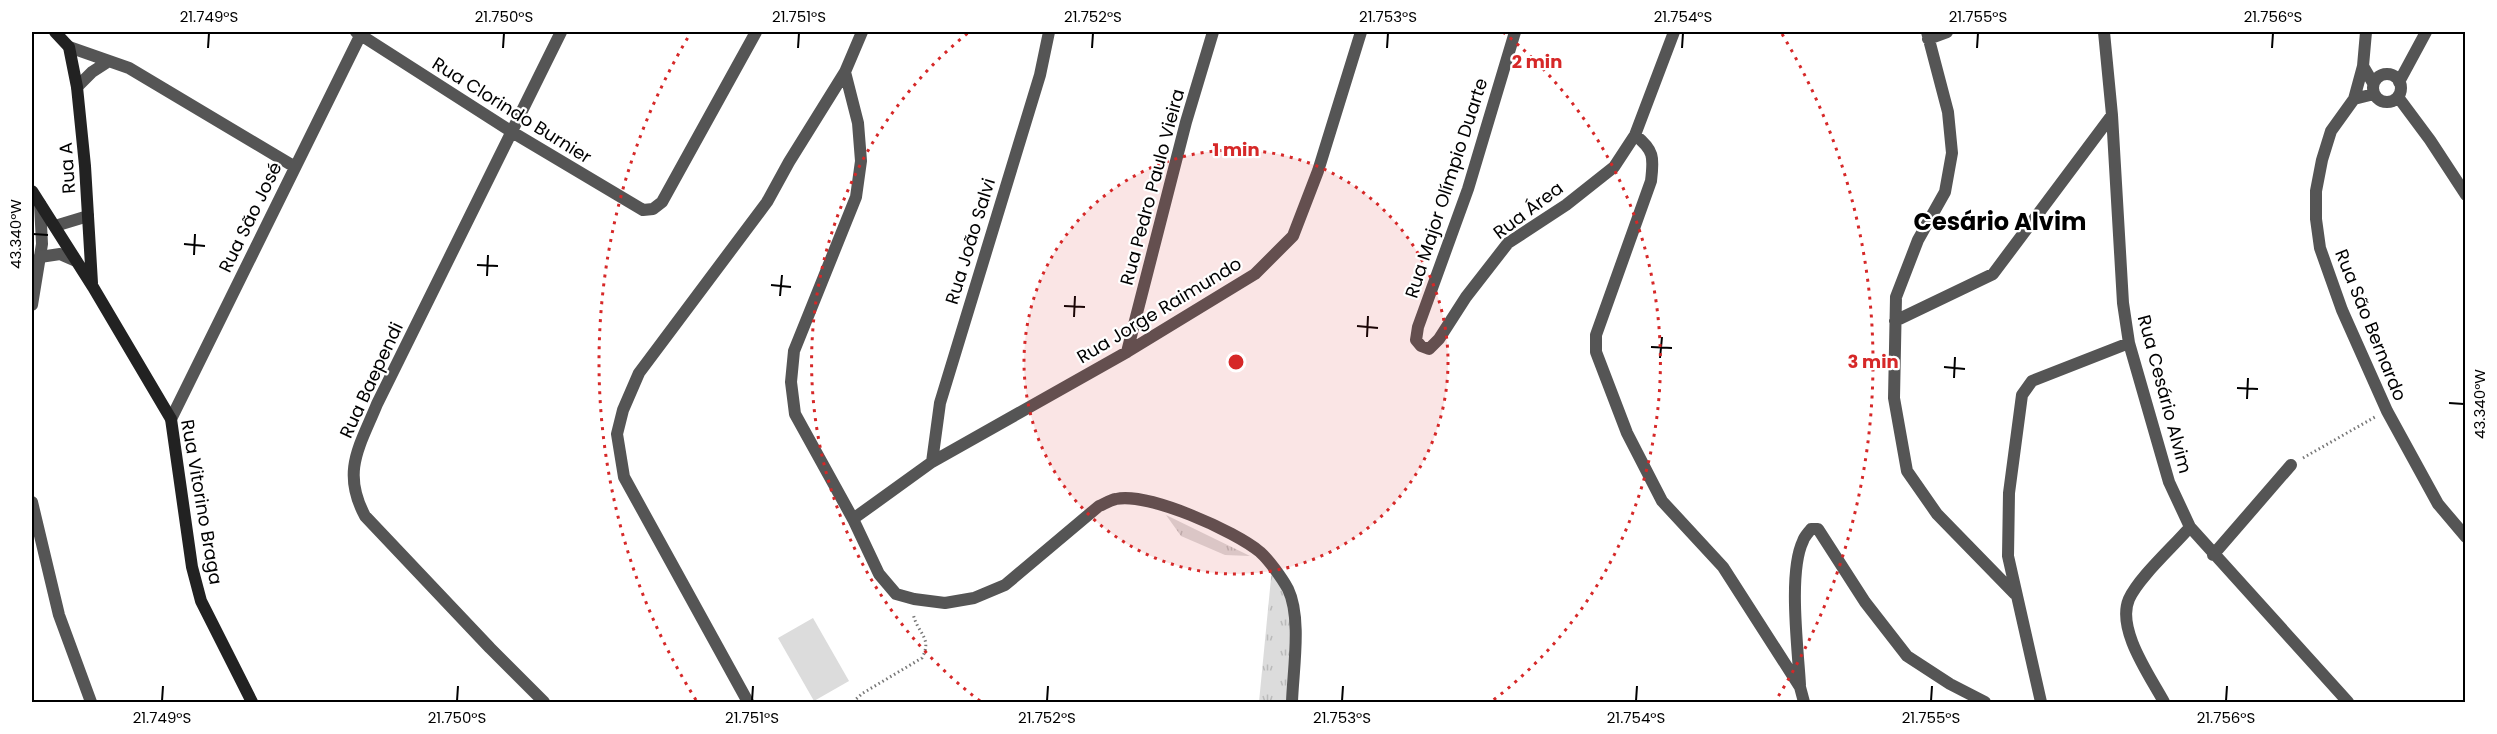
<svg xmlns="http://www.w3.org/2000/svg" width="2497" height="734" font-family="Poppins,sans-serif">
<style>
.green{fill:#dcdcdc}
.park{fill:url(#park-tufts)}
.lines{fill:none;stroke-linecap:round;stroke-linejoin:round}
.path{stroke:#777;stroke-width:3;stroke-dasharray:1.5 3;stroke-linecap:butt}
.minor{stroke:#555;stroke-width:12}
.tertiary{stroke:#555;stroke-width:12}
.secondary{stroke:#222;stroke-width:12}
.ticks{fill:none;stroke:#000;stroke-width:2}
.ring{fill:none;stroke:#d62828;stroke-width:3;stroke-dasharray:3 6}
.labels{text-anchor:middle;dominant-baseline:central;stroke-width:4.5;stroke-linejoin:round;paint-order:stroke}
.street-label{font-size:18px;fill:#000;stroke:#fff}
.district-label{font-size:24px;font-weight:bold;fill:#000;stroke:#fff}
.centre{fill:#d62828;stroke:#fff;stroke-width:3}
.ring-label{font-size:18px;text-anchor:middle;font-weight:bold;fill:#d62828;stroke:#fff;stroke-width:4.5;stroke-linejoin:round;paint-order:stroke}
.neatline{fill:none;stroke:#000;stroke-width:2}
.ticks-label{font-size:15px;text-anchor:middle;fill:#000}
</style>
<defs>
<pattern id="park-tufts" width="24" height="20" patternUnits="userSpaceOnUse" patternTransform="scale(1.5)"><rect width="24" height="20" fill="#dcdcdc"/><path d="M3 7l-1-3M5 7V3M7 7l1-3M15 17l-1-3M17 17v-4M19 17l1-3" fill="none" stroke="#bbb"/></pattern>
</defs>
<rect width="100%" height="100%" fill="#fff"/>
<path class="green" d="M813 618 849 681 814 701 778 638Z"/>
<path class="park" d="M1166 515 1250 556 1225 555 1181 536Z
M1272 568 1294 606 1292 702H1259Z"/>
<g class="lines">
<path class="path" d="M2303 458 2375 417
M853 702 863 693 922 658C933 637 917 634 913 613"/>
<path class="minor" d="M356 32 512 132 643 210 653 209 662 202 756 32
M1515 32 1468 189 1418 327 1416 340 1421 346 1429 349 1439 339 1466 297 1508 243 1566 205 1614 167 1635 135 1674 32
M1927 32 1948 112 1952 153 1945 192 1918 240 1896 297 1894 398 1907 471 1937 514 2015 594
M2104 32 2112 115 2123 303 2129 343 2169 482 2190 527 2348 702
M2366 32 2363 66 2373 83
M1928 39 1947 32
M69 47 129 68 295 167
M845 72 858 123 861 161 856 197 794 351 791 382 795 414 853 519 879 574 896 594 914 599 945 603 974 598 1005 585 1099 506C1104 504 1110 500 1116 499 1148 492 1235 531 1260 552 1269 560 1282 578 1288 589 1302 618 1293 670 1292 702
M2373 88a14 14 0 1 1 28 0a14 14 0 1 1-28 0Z
M2399 82 2426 32
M77 87 92 72 109 61
M2374 94 2354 99 2331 131 2322 160 2316 191V219L2320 248 2342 310 2387 411 2438 504 2466 537
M2398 97 2430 140 2466 195
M2354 99 2363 66
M1635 135C1654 150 1654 157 1651 181L1596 335V352L1627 433 1662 501 1723 567 1800 687 1804 702
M32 305 42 244 40 204
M1895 321 1993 274 2112 115
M1127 352 1186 122 1213 32
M171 419 362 32
M932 462 940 403 1040 75 1049 32
M32 502 59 615 91 702
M853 519 932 462 1127 352 1255 274 1293 236 1318 171 1361 32
M2213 555 2291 465
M1800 685C1798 649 1788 572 1803 541 1804 537 1808 533 1811 529H1818L1865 602 1907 656 1950 684 1985 702
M544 702 490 648 365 516C341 471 360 446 377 404L561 32
M748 702 624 477 617 434 623 410 639 373 767 202 789 162 845 72 862 32
M2041 702 2008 556 2009 493 2022 395 2032 381 2129 343
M2164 702C2150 676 2116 629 2129 599 2139 577 2174 546 2190 527"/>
<path class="tertiary" d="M55 226 88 216
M40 257 60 254 76 261"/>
<path class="secondary" d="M55 32 69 47 77 87 85 166 92 283
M32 191 93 287 171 419 192 567 201 601 252 702"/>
</g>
<path class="ticks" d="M208 48 209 33M503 48 504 33M798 48 799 33M1092 48 1093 33M1387 48 1388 33M1682 48 1683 33M1977 48 1978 33M2272 48 2273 33M33 234 48 235M184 244 205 246M194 255 195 234M477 265 498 266M487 276 488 255M771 285 791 287M780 296 782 275M1064 306 1085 307M1074 317 1075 296M1357 326 1378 328M1367 337 1368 316M1651 347 1672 348M1660 358 1662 337M1944 367 1965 369M1954 378 1955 357M2237 388 2258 389M2247 399 2248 378M2449 403 2464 404M162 701 163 686M457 701 458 686M752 701 753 686M1047 701 1048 686M1342 701 1343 686M1636 701 1637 686M1931 701 1932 686M2226 701 2227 686"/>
<circle cx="1236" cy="362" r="212" fill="#d62828" fill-opacity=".12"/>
<g class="ring">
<circle cx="1236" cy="362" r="212"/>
<path d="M980 701A425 425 0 0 1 969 32M1503 32A425 425 0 0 1 1492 701"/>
<path d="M696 700A637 637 0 0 1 690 34M1782 34A637 637 0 0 1 1776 700"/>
</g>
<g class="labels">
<g class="street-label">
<text transform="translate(512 110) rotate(32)">Rua Clorindo Burnier</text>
<text transform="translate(67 168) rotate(-94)">Rua A</text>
<text transform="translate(1152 187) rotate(-75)">Rua Pedro Paulo Vieira</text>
<text transform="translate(1446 188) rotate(-72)">Rua Major Olímpio Duarte</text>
<text transform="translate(1528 210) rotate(-37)">Rua Área</text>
<text transform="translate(250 217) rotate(-64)">Rua São José</text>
<text transform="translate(970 241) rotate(-73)">Rua João Salvi</text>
<text transform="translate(1159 310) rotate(-31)">Rua Jorge Raimundo</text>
<text transform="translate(2371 325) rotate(68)">Rua São Bernardo</text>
<text transform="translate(371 380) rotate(-65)">Rua Baependi</text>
<text transform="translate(2165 394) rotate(75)">Rua Cesário Alvim</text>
<text transform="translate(202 502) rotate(80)">Rua Vitorino Braga</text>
</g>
<g class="district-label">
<text x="2000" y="221">Cesário Alvim</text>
</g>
</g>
<circle cx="1236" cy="362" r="9" class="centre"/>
<g class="ring-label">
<text x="1537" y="68">2 min</text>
<text x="1236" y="156">1 min</text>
<text x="1873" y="368">3 min</text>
</g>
<rect width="2497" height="734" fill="none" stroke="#ffffff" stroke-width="66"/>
<rect x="33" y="33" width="2431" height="668" class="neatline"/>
<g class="ticks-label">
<text x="209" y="22">21.749°S</text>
<text x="504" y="22">21.750°S</text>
<text x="799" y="22">21.751°S</text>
<text x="1093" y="22">21.752°S</text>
<text x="1388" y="22">21.753°S</text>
<text x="1683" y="22">21.754°S</text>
<text x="1978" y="22">21.755°S</text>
<text x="2273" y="22">21.756°S</text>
<text transform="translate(16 234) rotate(-90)" y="5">43.340°W</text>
<text transform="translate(2480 404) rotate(-90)" y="5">43.340°W</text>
<text x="162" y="723">21.749°S</text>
<text x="457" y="723">21.750°S</text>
<text x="752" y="723">21.751°S</text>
<text x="1047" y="723">21.752°S</text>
<text x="1342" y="723">21.753°S</text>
<text x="1636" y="723">21.754°S</text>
<text x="1931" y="723">21.755°S</text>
<text x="2226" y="723">21.756°S</text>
</g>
</svg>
